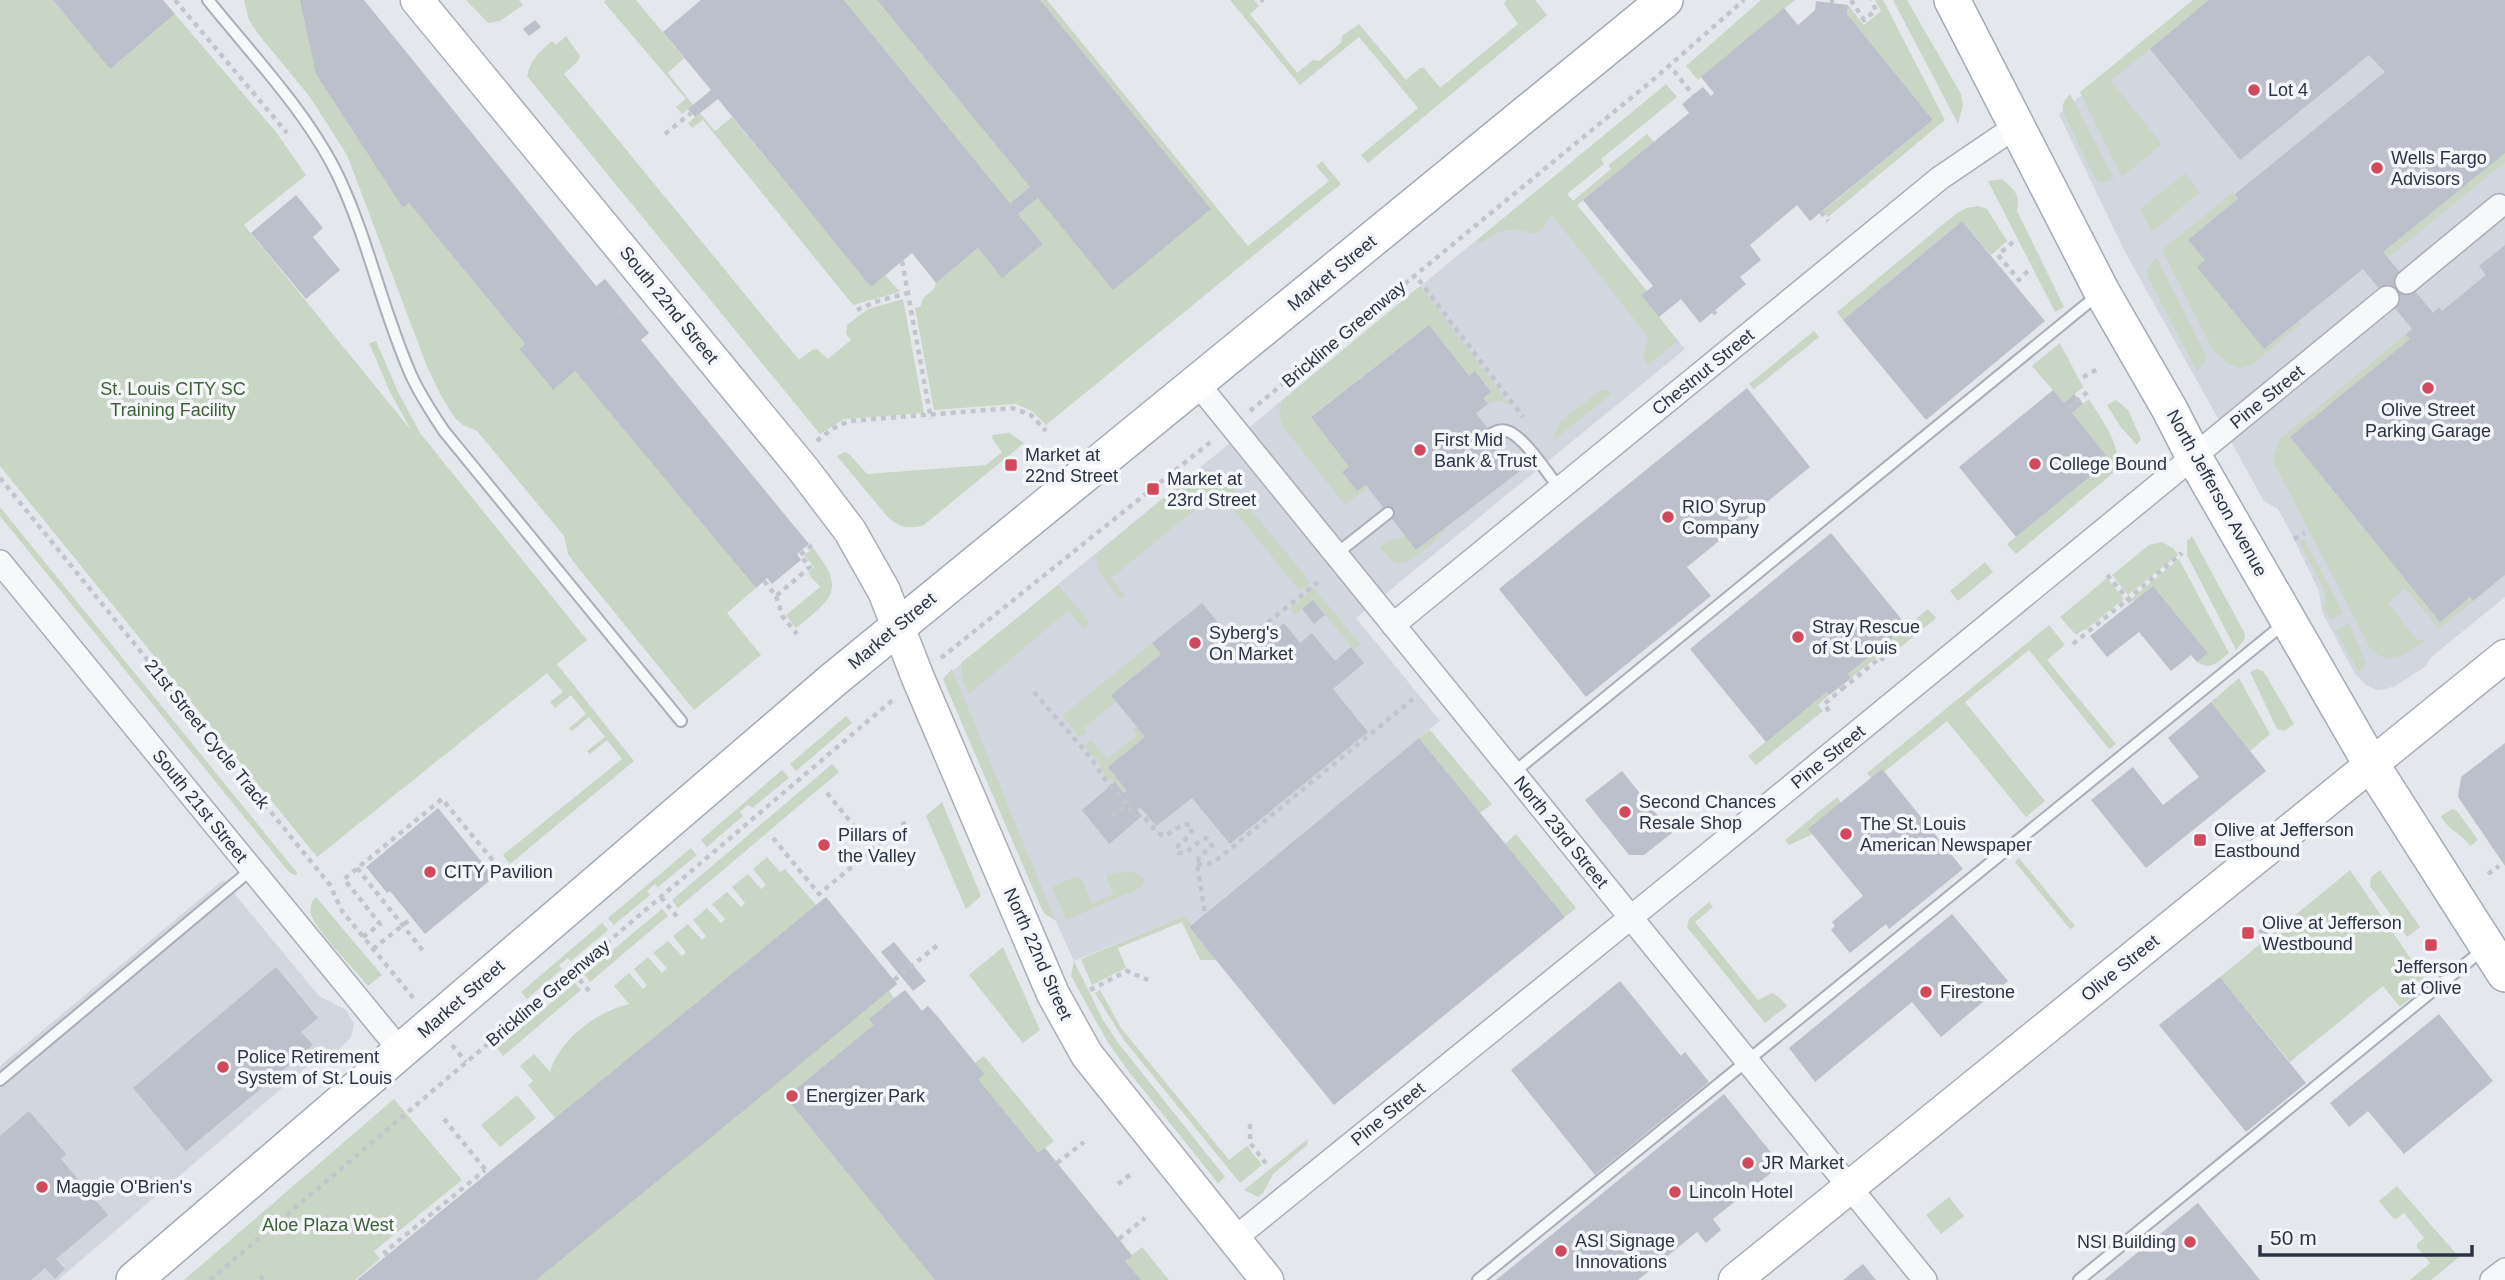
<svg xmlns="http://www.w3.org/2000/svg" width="2505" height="1280" font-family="Helvetica,sans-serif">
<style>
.built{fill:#d2d6de}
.green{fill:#c9d6c5}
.building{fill:#bbc0ca}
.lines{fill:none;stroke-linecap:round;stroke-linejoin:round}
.lane-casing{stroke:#a9aeb7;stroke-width:14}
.street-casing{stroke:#a9aeb7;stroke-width:26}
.secondary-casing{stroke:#a9aeb7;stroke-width:35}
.primary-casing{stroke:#a3abb8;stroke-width:38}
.path{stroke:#c2c5cb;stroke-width:4.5;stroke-dasharray:5 5;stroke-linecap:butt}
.lane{stroke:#f7f8fa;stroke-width:10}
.street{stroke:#f7f8fa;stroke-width:23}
.secondary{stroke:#fff;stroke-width:32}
.primary{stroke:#fff;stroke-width:35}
.poi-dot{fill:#d1495b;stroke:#f4f6f9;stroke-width:2.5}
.labels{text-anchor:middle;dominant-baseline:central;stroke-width:7;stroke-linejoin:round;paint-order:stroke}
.poi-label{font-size:18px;fill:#2b3445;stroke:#f4f6f9;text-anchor:start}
.street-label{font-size:18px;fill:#2b3445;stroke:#f4f6f9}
.park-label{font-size:18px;fill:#3f6138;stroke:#f4f6f9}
</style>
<rect width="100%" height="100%" fill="#e4e7ec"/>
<path class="built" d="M2198 0H2505V597L2430 658 2425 667 2395 686 2385 689 2377 690 2366 685 2355 674 2322 612 2319 591 2292 535 2278 509 2264 501 2124 250 2059 114Z
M1546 183 1685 349 1356 618 1440 721 1192 924 1184 916 1074 961 1055 920 1045 914 1041 907 943 679Z
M223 880 319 996 346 1010 354 1024 351 1037 331 1058 311 1063 58 1280H0V1066Z"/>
<path class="green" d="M0 0H53L110 69 175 14 276 132 306 175 244 225 411 430 390 392 369 343 376 341 398 392 420 433 587 640 557 664 634 761 510 864 503 855 622 759 607 740 590 754 587 751 605 737 589 717 572 731 569 728 586 714 571 695 555 708 550 702 563 692 547 673 317 857 0 466Z
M244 0H300L403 208 409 203 525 344 519 349 552 389 575 371 756 588 727 613 761 655 694 710 576 565 568 554 564 536 477 431 463 425 455 418 440 394 426 364 347 155 310 97 259 35 249 20Z
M466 0H519L523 5 500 21 488 23Z
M606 0H636L684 58 668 73 693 105 682 114 676 107 686 99 604 2Z
M844 0H877L1030 187 1010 203Z
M1040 0H1047L1248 246 1329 181 1316 166 1322 161 1341 184 1046 425 1032 411 1016 404 934 410 915 308 920 307 924 297 933 290 936 283 978 248 1002 277 1043 244 1018 214 1038 198Z
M1230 0H1254L1259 6 1250 14 1297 73 1313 60 1319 61 1341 43 1342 36 1359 24 1406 80 1420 68H1424L1440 88 1518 24 1505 5 1504 3 1507 0H1535L1547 15 1368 163 1361 155 1418 108 1359 37 1300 85Z
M1761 0H1795L1698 80 1686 66Z
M1875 0H1883L1945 120 1828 217 1823 211 1933 120 1847 14 1848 5 1864 25 1881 11Z
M1893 0H1907L1961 94 1963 105 1958 124Z
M2193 0H2209L2111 81 2162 144 2122 177 2080 92Z
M566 36 580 56 578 61 564 74 799 360 812 350 817 349 828 359 851 340 846 334 847 325 868 309 903 299 924 413 844 419 820 434 527 76C531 59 539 52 552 41L556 45Z
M1666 84 1677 97 1601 159 1604 164 1567 194 1573 201 1611 169 1609 165 1647 134 1654 142 1577 205 1647 291 1642 295 1678 341 1647 366 1643 355 1648 337 1552 215 1540 231 1535 234C1511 227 1502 228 1482 243L1477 240Z
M2070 94 2114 179 2101 183 2095 179 2064 114C2061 105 2064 100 2070 94Z
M700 113 715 131 732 117 871 286 885 275 897 289 901 290 896 293 853 305 703 120 692 128 688 123Z
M2505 153V162L2388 258 2383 252Z
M2185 173 2200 192 2152 232 2140 209Z
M2002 179C2014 189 2021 195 2017 211L2064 307 2055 312 1988 181Z
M2233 192 2238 199 2188 240 2205 260 2197 267 2264 349 2298 322 2301 324 2251 365 2240 368 2230 365 2213 350 2162 250Z
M1978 206 1987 209 2007 241 1991 255 1962 221 1843 320 1837 312 1957 213 1966 208Z
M2156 257 2206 356 2205 362 2197 371 2148 278 2147 270Z
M1420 286 1510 405C1502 401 1496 399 1488 404L1483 398 1491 391 1476 371 1469 376 1429 325 1311 416 1349 467 1343 472 1357 491 1366 485 1368 488 1345 505 1284 428C1278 417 1278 411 1283 400Z
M1814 331 1819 337 1754 389 1749 384Z
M2406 334 2410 339 2290 437 2440 621 2470 597 2473 601 2439 629 2405 588 2388 603 2417 640H2425C2408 653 2388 669 2370 648L2274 463 2273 456 2281 438Z
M2060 343 2083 387 2064 403 2032 366Z
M1600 390H1607L1612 394 1553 441 1560 422Z
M2089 399C2100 418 2128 452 2113 473L2016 554 2007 544 2110 460 2072 413Z
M2116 400 2128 410 2141 439 2137 445 2120 426 2107 405Z
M1009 433 1024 443 924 525C908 530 898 527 887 516L837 456 845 452 849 454 867 474 986 465 1002 452 992 438 993 435Z
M1209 469 1220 474 1229 483 1311 583 1300 591 1218 491 1111 578 1124 594V598L1120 599 1100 573 1095 555 1197 470Z
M0 507 298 874 294 875 288 871 0 516Z
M1445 528 1446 530C1436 539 1409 569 1396 563 1390 560 1384 552 1380 547L1391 540 1406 536 1417 550Z
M2192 536 2245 634 2244 640 2236 650 2187 555V541Z
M2304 539 2343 613 2331 620 2322 606 2326 603 2324 589 2299 542Z
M2162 542 2173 548 2178 555 2128 595 2112 575 2149 545Z
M813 548C847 590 832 599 796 628L786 615 820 587 808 573 814 567 804 555Z
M2179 559 2229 653C2218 662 2210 671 2197 662L2208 653 2153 586 2134 601 2131 599Z
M1985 562 1993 572 1958 601 1950 591Z
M2107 578 2124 599 2085 630 2084 629 2076 635 2060 617Z
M1058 585 1089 621 1087 628H1083L1068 611 969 694 962 678 961 663Z
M1314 588 1361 645 1354 650 1314 601 1295 615 1290 608Z
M1928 609 1936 618 1887 658 1883 652 1851 678 1848 674Z
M2349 624 2366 662 2365 666 2359 672 2336 631Z
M2049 625 2065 645 2047 660 2116 744 2109 749 2029 650 1965 702 2045 801 2026 817 1947 721 1884 772 1882 769 1871 778 1867 773Z
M1152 643 1161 654 1111 694 1116 701 1084 728 1087 732 1080 738 1062 716Z
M952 669 1055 920 1045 914 1041 907 943 679Z
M2257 669 2263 671 2267 677 2294 724 2284 731 2277 729 2250 672Z
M2239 678 2270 734 2250 751 2211 702Z
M1827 692 1829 695 1818 705 1823 711 1756 765 1748 756Z
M846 716 852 723 796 771 790 764Z
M1137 727 1145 737 1108 767 1127 791 1123 793 1103 773 1098 761 1084 746 1091 740 1107 759 1137 735 1132 730Z
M1430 730 1492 804 1480 813 1419 738Z
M832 764 839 772 678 908 672 900Z
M782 770 789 778 752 808 748 805 740 812 743 816 707 847 701 840Z
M1837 797 1841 803 1811 835 1789 845 1785 840Z
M942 802 981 896 966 909 926 816Z
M2452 809 2457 811 2478 840 2470 846C2460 832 2449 831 2441 816Z
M1516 834 1576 908 1565 917 1505 844Z
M691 848 697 855 658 887 655 884 647 891 650 895 614 925 608 918Z
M767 857 780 872 785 869 816 905 826 897 897 984 889 991 894 998 905 990 922 1011 928 1006 975 1063 984 1056 1054 1141 1045 1148 1132 1255 1142 1247 1169 1280H357L555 1118 528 1085 533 1081 520 1066 534 1054 550 1072C560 1039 596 1012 629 1004L614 986 629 973 643 989 647 985 634 969 648 957 662 973 667 968 653 953 668 941 682 956 686 952 673 936 688 924 702 940 706 936 693 920 707 908 721 923 725 919 712 904 727 892 741 907 745 903 732 887 748 874 761 889 766 885 753 869Z
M2019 858 2075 926 2070 929 2015 862Z
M2350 870 2428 984 2400 1007 2383 986 2290 1062 2220 977Z
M2380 870 2420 927 2407 937 2370 886 2371 877Z
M1134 871 1144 879 1143 885 1138 889 1066 920 1052 887 1077 876 1082 879 1092 904 1114 894 1106 878 1108 875Z
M316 897 382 975 368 986C356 971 318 932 312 917 309 909 310 903 316 897Z
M1709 902 1713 907 1695 922 1758 1000 1772 993 1779 997 1787 1006 1765 1023 1687 927 1689 919Z
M662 909 668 916 590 982 584 974Z
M1184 916 1192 924 1189 927 1216 960H1200L1182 922 1118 948 1126 968 1092 985 1081 959Z
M602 923 608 930 571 961 568 958 559 965 562 969 527 999 521 992Z
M1003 947 1040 1030 1023 1043 969 975Z
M1074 961 1103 1020 1119 1044 1225 1177 1218 1183 1129 1072 1107 1041 1071 976Z
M575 983 581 990 503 1056 497 1048Z
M1100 990 1121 1028 1229 1160 1247 1146 1262 1165 1240 1183 1124 1040 1096 995 1095 993Z
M517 1095 536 1118 500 1147 481 1125Z
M394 1099 462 1180 374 1251 380 1259 355 1280H184Z
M1308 1139 1307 1145 1273 1174 1263 1193 1258 1197 1244 1190Z
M2397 1186 2459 1257 2431 1280H2410L2430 1263 2417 1247V1244L2424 1238 2404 1213 2396 1219 2392 1217 2379 1201Z
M1949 1197 1964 1216 1941 1234 1926 1215Z"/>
<path class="building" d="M53 0H163L175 14 110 69Z
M300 0H364L596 286 605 279 649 333 641 340 809 544 797 554 801 560 772 584 767 578 756 588 575 371 553 390 519 349 525 344 409 203 403 208 316 74Z
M701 0H844L1010 203 1030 187 877 0H1040L1211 209 1113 290 1038 198 1018 214 1043 244 1002 278 978 248 936 283 912 253 871 287 718 99 695 117 688 109 711 90 663 32Z
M2209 0H2505V153L2383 252 2433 313 2439 307 2442 311 2486 275 2479 266 2505 245V575L2473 601 2470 597 2440 622 2290 437 2410 339 2406 334 2412 329 2363 269 2264 349 2197 267 2205 260 2188 240 2238 199 2235 194 2385 72 2369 55 2240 160 2150 49Z
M1816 1 1848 5 1847 14 1933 120 1810 221 1797 205 1750 245 1761 260 1740 277 1746 284 1700 323 1681 299 1659 317 1641 295 1653 286 1583 200 1689 113 1682 104 1693 95 1703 87 1711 96 1714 93 1701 77 1784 8 1798 25 1815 10Z
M535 20 541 27 529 36 523 29Z
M296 195 323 228 313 237 340 270 306 299 251 233Z
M1962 221 2045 321 1926 420 1843 320Z
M1429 325 1469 376 1475 371 1491 392 1483 398 1488 404 1476 413 1520 471 1416 550 1366 485 1357 491 1342 472 1349 467 1311 417Z
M1747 388 1810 467 1687 567 1711 596 1586 697 1499 589Z
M2053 390 2064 403 2074 394 2083 404 2072 413 2110 460 2016 537 1959 467Z
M1831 533 1907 626 1848 674 1851 678 1840 687 1829 695 1827 692 1766 742 1690 649Z
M2153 586 2208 653 2197 662 2191 655 2171 671 2139 632 2107 657 2090 636Z
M1313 600 1325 615 1314 624 1302 609Z
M1202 603 1228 635 1232 631 1236 638 1247 629 1259 644 1284 623 1300 643 1312 633 1335 661 1351 647 1364 663 1333 689 1368 732 1230 844 1192 798 1156 826 1140 807 1137 810 1142 816 1109 844 1082 810 1115 782 1123 793 1127 791 1108 767 1145 737 1111 695 1161 654 1152 643Z
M2211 702 2266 771 2146 868 2091 800 2133 767 2163 805 2199 777 2168 738Z
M1419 738 1565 917 1334 1105 1189 927Z
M2505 743V866L2458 797 2461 777Z
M1882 769 1963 869 1889 929 1886 924 1850 953 1831 930 1835 926 1832 922 1863 896 1808 829Z
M1622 771 1672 833 1644 855H1629L1585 800Z
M438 808 494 877 425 934 390 891 387 893 366 867Z
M826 897 897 984 770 1089 536 1280H357Z
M1952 914 2008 981 1941 1037 1912 1002 1815 1082 1789 1048Z
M2272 920 2277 926 2263 937 2258 931Z
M894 942 926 981 913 991 881 952Z
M276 967 318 1018 301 1032 313 1045 186 1151 133 1088Z
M2220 977 2306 1083 2246 1132 2159 1025Z
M1620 981 1681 1056 1685 1052 1709 1082 1595 1175 1511 1070Z
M905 990 922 1011 928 1006 938 1017 984 1074 978 1079 1038 1153 1045 1148 1132 1256 1125 1261 1141 1280H935L797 1111 786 1097 874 1025 869 1019Z
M2439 1014 2493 1081 2404 1154 2368 1111 2349 1127 2330 1103Z
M1724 1094 1781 1165 1713 1219 1721 1230 1706 1243 1697 1232 1638 1280H1496Z
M29 1111 66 1154 61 1159 108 1215 56 1259 65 1269 55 1279 45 1268 31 1280H0V1136Z
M2198 1203 2260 1280H2104Z
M1863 1264 1876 1280H1843Z"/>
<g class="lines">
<g class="lane-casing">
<path id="lane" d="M208 0C252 55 310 115 340 180 369 243 383 312 411 375 420 395 432 413 444 431L681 721
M1491 434C1497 431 1501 429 1507 431 1524 436 1548 474 1559 488
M1336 554 1388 513
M1513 773 2099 294
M0 1080 252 869
M1478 1280 2285 623
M2079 1280 2485 948"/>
</g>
<g class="street-casing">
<path id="street" d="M2407 282 2499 206
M1197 383 1925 1280
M0 562 400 1050
M1393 625 1940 178 2018 125
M1234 1239 1693 867 2387 298
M2492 1280 2505 1270"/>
</g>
<g class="secondary-casing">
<path id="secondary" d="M417 0 803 469 850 531 884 591 918 678 1053 994 1087 1055 1267 1280
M1735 1280 2505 656"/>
</g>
<g class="primary-casing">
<path id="primary" d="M1952 0 2102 292 2170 410 2194 457 2371 764 2505 974
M134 1280 833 680 1665 0"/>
</g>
<path class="path" d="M175 0 287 133
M1260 0H1264
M1851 0 1864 20 1876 10 1871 0
M1832 3V0
M1674 71 1693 95
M665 134 691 113
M1821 212 1828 221
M2013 242 1998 255 2019 280 2028 271
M902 261 931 419
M1419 280 1523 417
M857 310 875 302 908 293
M1713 311 1716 314
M619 313 625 307
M2083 377 2100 368
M2068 408 2090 390
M1250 411 1654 79 1744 0
M817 441 832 429 849 421 1012 408 1031 415 1046 431
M0 478 330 885 342 911 415 1000
M2294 539 2305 533
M2107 575 2128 599 2182 553
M764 581 776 596 810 567 800 555 816 542
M776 596 783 617 797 634
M1252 635 1318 582
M2073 644 2128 599 2131 603
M941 658 1213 440
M1842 689 1881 657 1886 664
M1034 692 1092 759 1102 776 1136 816 1145 818C1170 848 1161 832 1187 824L1192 827 1191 834 1176 848 1179 853C1191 853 1196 840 1207 838L1212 846 1199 857 1197 864 1205 913
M1829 711 1824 704 1842 689 1841 688
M827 793 873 849
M1112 816 1130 801
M773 838 819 894 906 822
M1197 864H1208L1218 859 1413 699
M357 868 424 952
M2488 874 2499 866
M661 897 679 919
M363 937 380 924 344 879 442 799 509 880
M373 949 412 918
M573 972 591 993
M894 980 939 944
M1090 990 1127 971 1148 980
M452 1045 466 1062
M444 1119 488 1173
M1250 1124V1143L1268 1166
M1057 1163 1084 1142
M1118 1184 1131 1174
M1119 1239 1145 1218
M387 1255 385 1252 485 1170
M260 1276 264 1280
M210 1280 895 698"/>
<use href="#lane" class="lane"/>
<use href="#street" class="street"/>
<use href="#secondary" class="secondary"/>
<use href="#primary" class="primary"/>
</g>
<g class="poi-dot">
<circle cx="2254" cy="90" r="7"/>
<circle cx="2377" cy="168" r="7"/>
<circle cx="2428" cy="388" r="7"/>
<circle cx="1420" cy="450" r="7"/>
<circle cx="2035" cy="464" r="7"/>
<rect x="1004" y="458" width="14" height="14" rx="3.5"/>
<rect x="1146" y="482" width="14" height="14" rx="3.5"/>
<circle cx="1668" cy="517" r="7"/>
<circle cx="1798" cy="637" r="7"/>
<circle cx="1195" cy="643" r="7"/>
<circle cx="1625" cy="812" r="7"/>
<circle cx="1846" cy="834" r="7"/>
<rect x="2193" y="833" width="14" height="14" rx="3.5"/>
<circle cx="824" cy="845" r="7"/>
<circle cx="430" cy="872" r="7"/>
<rect x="2241" y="926" width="14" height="14" rx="3.5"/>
<rect x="2424" y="938" width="14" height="14" rx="3.5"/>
<circle cx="1926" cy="992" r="7"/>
<circle cx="223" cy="1067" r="7"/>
<circle cx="792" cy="1096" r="7"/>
<circle cx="1748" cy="1163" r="7"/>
<circle cx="42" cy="1187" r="7"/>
<circle cx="1675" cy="1192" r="7"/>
<circle cx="2190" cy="1242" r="7"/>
<circle cx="1561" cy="1251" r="7"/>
</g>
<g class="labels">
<g class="poi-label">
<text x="2268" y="90">Lot 4</text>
<text x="2391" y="158">Wells Fargo<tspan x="2391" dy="21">Advisors</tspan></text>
<text x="2428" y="410" text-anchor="middle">Olive Street<tspan x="2428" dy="21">Parking Garage</tspan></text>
<text x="1434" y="440">First Mid<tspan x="1434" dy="21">Bank &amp; Trust</tspan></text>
<text x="1025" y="455">Market at<tspan x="1025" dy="21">22nd Street</tspan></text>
<text x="2049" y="464">College Bound</text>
<text x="1167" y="479">Market at<tspan x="1167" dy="21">23rd Street</tspan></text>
<text x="1682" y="507">RIO Syrup<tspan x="1682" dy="21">Company</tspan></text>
<text x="1812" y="627">Stray Rescue<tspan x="1812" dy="21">of St Louis</tspan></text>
<text x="1209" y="633">Syberg's<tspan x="1209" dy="21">On Market</tspan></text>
<text x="1639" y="802">Second Chances<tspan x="1639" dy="21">Resale Shop</tspan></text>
<text x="1860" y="824">The St. Louis<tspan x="1860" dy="21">American Newspaper</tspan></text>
<text x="2214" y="830">Olive at Jefferson<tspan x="2214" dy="21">Eastbound</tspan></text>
<text x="838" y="835">Pillars of<tspan x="838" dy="21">the Valley</tspan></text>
<text x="444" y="872">CITY Pavilion</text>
<text x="2262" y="923">Olive at Jefferson<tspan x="2262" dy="21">Westbound</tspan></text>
<text x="2431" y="967" text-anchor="middle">Jefferson<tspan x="2431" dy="21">at Olive</tspan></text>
<text x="1940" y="992">Firestone</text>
<text x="237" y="1057">Police Retirement<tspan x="237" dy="21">System of St. Louis</tspan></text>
<text x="806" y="1096">Energizer Park</text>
<text x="1762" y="1163">JR Market</text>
<text x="56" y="1187">Maggie O'Brien's</text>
<text x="1689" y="1192">Lincoln Hotel</text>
<text x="1575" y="1241">ASI Signage<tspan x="1575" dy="21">Innovations</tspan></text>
<text x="2176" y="1242" text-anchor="end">NSI Building</text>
</g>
<g class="street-label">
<text transform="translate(1332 273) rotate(-39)">Market Street</text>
<text transform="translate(669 305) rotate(51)">South 22nd Street</text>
<text transform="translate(1344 334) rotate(-40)">Brickline Greenway</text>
<text transform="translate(1703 372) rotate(-39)">Chestnut Street</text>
<text transform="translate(2267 397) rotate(-39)">Pine Street</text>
<text transform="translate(2217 493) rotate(61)">North Jefferson Avenue</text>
<text transform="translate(892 631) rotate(-40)">Market Street</text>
<text transform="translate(207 734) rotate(51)">21st Street Cycle Track</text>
<text transform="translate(1828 757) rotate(-39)">Pine Street</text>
<text transform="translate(200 806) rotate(51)">South 21st Street</text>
<text transform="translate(1561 832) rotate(51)">North 23rd Street</text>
<text transform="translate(1038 954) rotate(66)">North 22nd Street</text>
<text transform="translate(2120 968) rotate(-39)">Olive Street</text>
<text transform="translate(548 993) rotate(-40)">Brickline Greenway</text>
<text transform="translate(461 999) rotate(-41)">Market Street</text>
<text transform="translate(1388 1114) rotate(-39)">Pine Street</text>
</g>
<g class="park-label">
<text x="173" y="389">St. Louis CITY SC<tspan x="173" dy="21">Training Facility</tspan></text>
<text x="328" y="1225">Aloe Plaza West</text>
</g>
</g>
<path d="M2260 1245v10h212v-10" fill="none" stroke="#2b3445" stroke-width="3.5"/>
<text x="2270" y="1245" font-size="21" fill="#2b3445" stroke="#f4f6f9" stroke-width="5" paint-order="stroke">50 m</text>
</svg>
